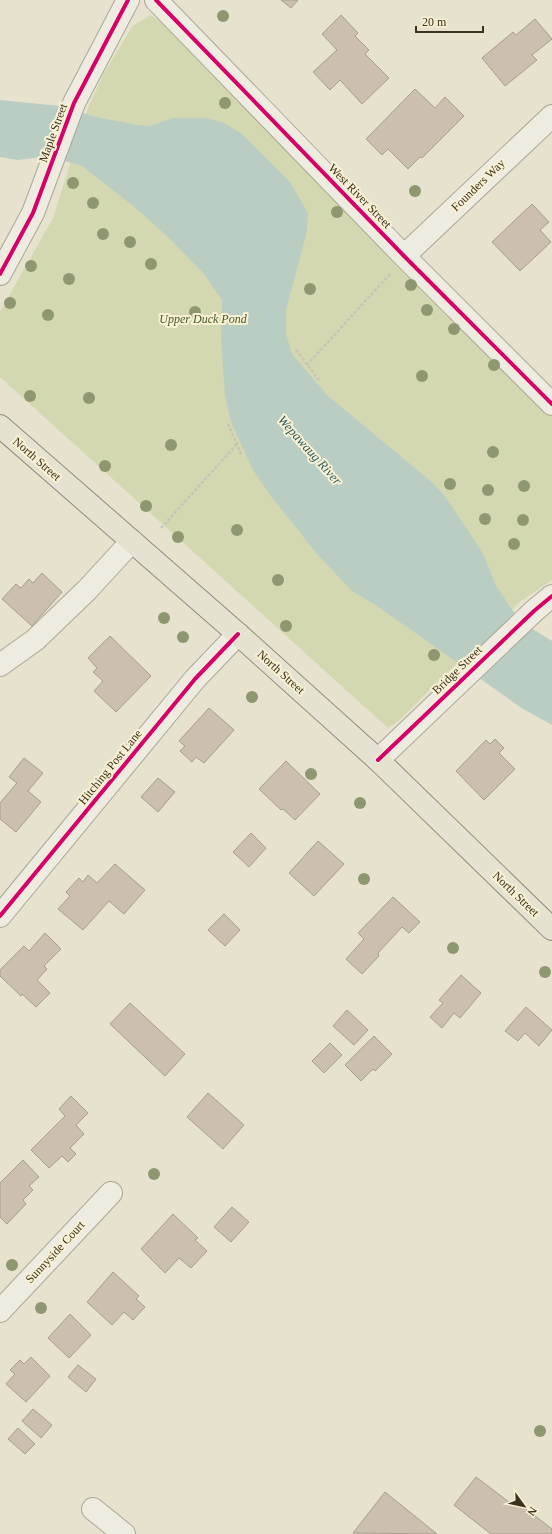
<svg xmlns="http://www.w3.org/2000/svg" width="552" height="1534" font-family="Georgia,serif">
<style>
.green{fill:#d3d8b0}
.water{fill:#b9cdc3}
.building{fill:#cbc0af;stroke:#a79d8d}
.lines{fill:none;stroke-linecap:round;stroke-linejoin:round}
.minor-casing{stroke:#aca697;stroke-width:24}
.major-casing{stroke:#918c7e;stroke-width:24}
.path{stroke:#c7c3b7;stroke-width:2.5;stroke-dasharray:3 2;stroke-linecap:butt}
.minor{stroke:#eeebe0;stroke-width:22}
.major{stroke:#e6e2d1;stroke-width:22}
.cycleway-casing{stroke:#f8f1d4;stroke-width:6}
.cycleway{stroke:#d6006c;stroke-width:4}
.tree{fill:#8f9770}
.labels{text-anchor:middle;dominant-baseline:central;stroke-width:4;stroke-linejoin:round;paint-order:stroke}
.street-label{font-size:12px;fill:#3c301e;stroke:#f8f1d4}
.park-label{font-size:12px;font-style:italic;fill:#475a23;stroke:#f8f1d4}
.water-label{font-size:13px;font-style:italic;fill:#2c5b5d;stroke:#f8f1d4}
</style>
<rect width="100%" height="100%" fill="#e6e2ce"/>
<path class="green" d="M150 15 159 20 552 415V580L521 601 397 722 388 728 0 377V312L53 218 88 108 104 73 132 27C137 21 145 21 150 15Z"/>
<path class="water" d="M0 100 60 106 96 117 138 125 149 126 174 118H207L224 123 242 134 290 182 308 213 307 231 286 310V334L292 354 327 395 433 483 444 495 475 541 484 556 496 586 513 611 528 626 552 641V725L523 709 377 606 352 591 317 554 271 496 253 470 231 422 225 395 221 340 222 300 204 274 170 239 132 205 82 166 48 156 18 160 0 157Z"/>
<path class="building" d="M281 0H298L291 8Z
M341 15 358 33 355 36 369 50 365 54 389 78 362 104 340 80 330 90 313 72 337 50 322 34Z
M535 19 552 39 532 55 537 60 505 86 482 58 513 32 516 35Z
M415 89 435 108 445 97 464 116 422 158 420 157 408 169 388 149 382 155 366 139Z
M532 204 549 222 540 230 551 242 520 271 492 242Z
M42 573 62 592 32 626 2 599 16 584 21 588 29 579 33 583Z
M110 636 151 676 116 712 94 691 103 681 93 672 97 668 88 658Z
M209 708 234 730 204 763 196 757 192 762 180 751 185 746 179 741Z
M495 739 504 748 499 753 515 769 484 800 456 771 486 740 490 744Z
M24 758 43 773 28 791 41 802 16 832 0 819V803L17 783 9 777Z
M286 761 320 794 295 820 283 809 281 810 259 789Z
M158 778 175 792 158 812 141 797Z
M251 833 266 848 249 867 233 852Z
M318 841 344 864 314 896 289 873Z
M115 864 145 890 124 914 109 901 83 930 58 909 70 896 66 892 79 878 83 882 88 875 97 883Z
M393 897 420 922 409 933 402 927 378 953 379 956 362 974 346 959 364 939 358 933Z
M224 914 240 930 225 946 208 930Z
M45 933 61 949 44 966 47 969 37 980 50 993 36 1007 22 994 21 996 0 976V970L24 946 29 951Z
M461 975 481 993 460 1018 454 1013 442 1028 430 1017 443 1003 439 1000Z
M130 1003 185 1054 165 1076 110 1024Z
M526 1007 552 1030 539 1046 525 1033 518 1041 505 1031Z
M347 1010 368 1030 354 1045 333 1026Z
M374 1036 392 1054 375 1071 373 1069 361 1081 345 1065Z
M330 1043 342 1055 324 1073 312 1061Z
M208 1093 244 1125 223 1149 187 1117Z
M71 1096 88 1113 76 1125 84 1134 70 1148 76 1154 68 1162 62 1156 49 1168 31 1150 65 1116 59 1109Z
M23 1160 39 1177 29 1186 33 1190 23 1200 26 1204 7 1224 0 1217V1183Z
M232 1207 249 1222 231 1242 214 1227Z
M173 1214 198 1238 195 1240 207 1251 191 1268 179 1258 165 1273 141 1249Z
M113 1272 139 1296 136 1299 145 1307 133 1320 124 1312 112 1325 87 1302Z
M70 1314 91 1335 69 1358 48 1338Z
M31 1357 50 1376 26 1402 6 1384 15 1374 10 1370 20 1360 24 1364Z
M78 1365 96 1379 86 1392 68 1377Z
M33 1409 52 1425 41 1438 22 1421Z
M18 1428 35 1444 25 1454 8 1439Z
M476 1477 513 1505 516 1501 552 1529V1534H491L454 1505Z
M385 1492 437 1534 353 1533Z"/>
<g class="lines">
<g class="minor-casing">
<path id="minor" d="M156 0 404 256 552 404
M404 256 552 116
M0 274 33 213 74 103 128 0
M0 665 35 640 87 590 132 541
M378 760 534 611 552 596
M0 916 195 679 238 634
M0 1311 111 1193
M93 1509 124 1534"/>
</g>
<g class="major-casing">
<path id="major" d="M0 426 238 634 378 760 552 929"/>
</g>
<path class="path" d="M296 350 319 380
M307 365 390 274
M228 424 242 456
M161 528 237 444"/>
<use href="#minor" class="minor"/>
<use href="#major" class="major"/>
<g class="cycleway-casing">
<path id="cycleway" d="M156 0 404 256 552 404
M0 274 33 213 74 103 128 0
M378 760 534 611 552 596
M0 916 195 679 238 634"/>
</g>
<use href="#cycleway" class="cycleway"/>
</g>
<g class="tree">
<circle cx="223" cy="16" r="6"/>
<circle cx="225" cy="103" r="6"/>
<circle cx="73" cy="183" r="6"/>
<circle cx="415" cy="191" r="6"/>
<circle cx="93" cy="203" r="6"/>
<circle cx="337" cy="212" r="6"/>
<circle cx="103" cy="234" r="6"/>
<circle cx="130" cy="242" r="6"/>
<circle cx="151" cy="264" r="6"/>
<circle cx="31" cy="266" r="6"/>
<circle cx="69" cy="279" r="6"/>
<circle cx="411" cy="285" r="6"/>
<circle cx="310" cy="289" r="6"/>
<circle cx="10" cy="303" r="6"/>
<circle cx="427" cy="310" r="6"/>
<circle cx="195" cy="312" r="6"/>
<circle cx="48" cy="315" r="6"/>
<circle cx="454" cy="329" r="6"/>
<circle cx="494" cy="365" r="6"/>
<circle cx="422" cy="376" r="6"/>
<circle cx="30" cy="396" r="6"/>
<circle cx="89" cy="398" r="6"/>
<circle cx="171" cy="445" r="6"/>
<circle cx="493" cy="452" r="6"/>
<circle cx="105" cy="466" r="6"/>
<circle cx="450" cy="484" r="6"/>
<circle cx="524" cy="486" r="6"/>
<circle cx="488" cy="490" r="6"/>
<circle cx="146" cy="506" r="6"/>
<circle cx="485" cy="519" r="6"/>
<circle cx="523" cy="520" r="6"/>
<circle cx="237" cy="530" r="6"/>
<circle cx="178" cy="537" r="6"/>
<circle cx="514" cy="544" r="6"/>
<circle cx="278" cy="580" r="6"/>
<circle cx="164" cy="618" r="6"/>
<circle cx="286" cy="626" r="6"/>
<circle cx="183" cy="637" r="6"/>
<circle cx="434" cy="655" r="6"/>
<circle cx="252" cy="697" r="6"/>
<circle cx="311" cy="774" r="6"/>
<circle cx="360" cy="803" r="6"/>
<circle cx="364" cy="879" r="6"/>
<circle cx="453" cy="948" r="6"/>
<circle cx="545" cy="972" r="6"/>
<circle cx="154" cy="1174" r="6"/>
<circle cx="12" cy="1265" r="6"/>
<circle cx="41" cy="1308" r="6"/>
<circle cx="540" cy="1431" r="6"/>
</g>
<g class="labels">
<g class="street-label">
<text transform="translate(53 133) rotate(-70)">Maple Street</text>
<text transform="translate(478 185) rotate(-44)">Founders Way</text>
<text transform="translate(360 196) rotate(46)">West River Street</text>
<text transform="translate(37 459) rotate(41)">North Street</text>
<text transform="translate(457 670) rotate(-44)">Bridge Street</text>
<text transform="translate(281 672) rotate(42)">North Street</text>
<text transform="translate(110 767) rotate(-51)">Hitching Post Lane</text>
<text transform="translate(516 894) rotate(44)">North Street</text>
<text transform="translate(55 1252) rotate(-47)">Sunnyside Court</text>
</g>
<g class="park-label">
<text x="203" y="319">Upper Duck Pond</text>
</g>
<g class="water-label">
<text transform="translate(310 450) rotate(48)">Wepawaug River</text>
</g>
</g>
<g transform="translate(524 1506) rotate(123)" stroke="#f8f1d4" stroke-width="3" paint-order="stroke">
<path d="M0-3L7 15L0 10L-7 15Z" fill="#3c301e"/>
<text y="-6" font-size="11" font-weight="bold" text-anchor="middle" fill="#3c301e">N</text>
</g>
<path d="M416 26v6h67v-6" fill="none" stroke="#3c301e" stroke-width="2"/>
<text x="422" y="26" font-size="12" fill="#3c301e" stroke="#f8f1d4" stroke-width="3" paint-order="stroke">20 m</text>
</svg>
